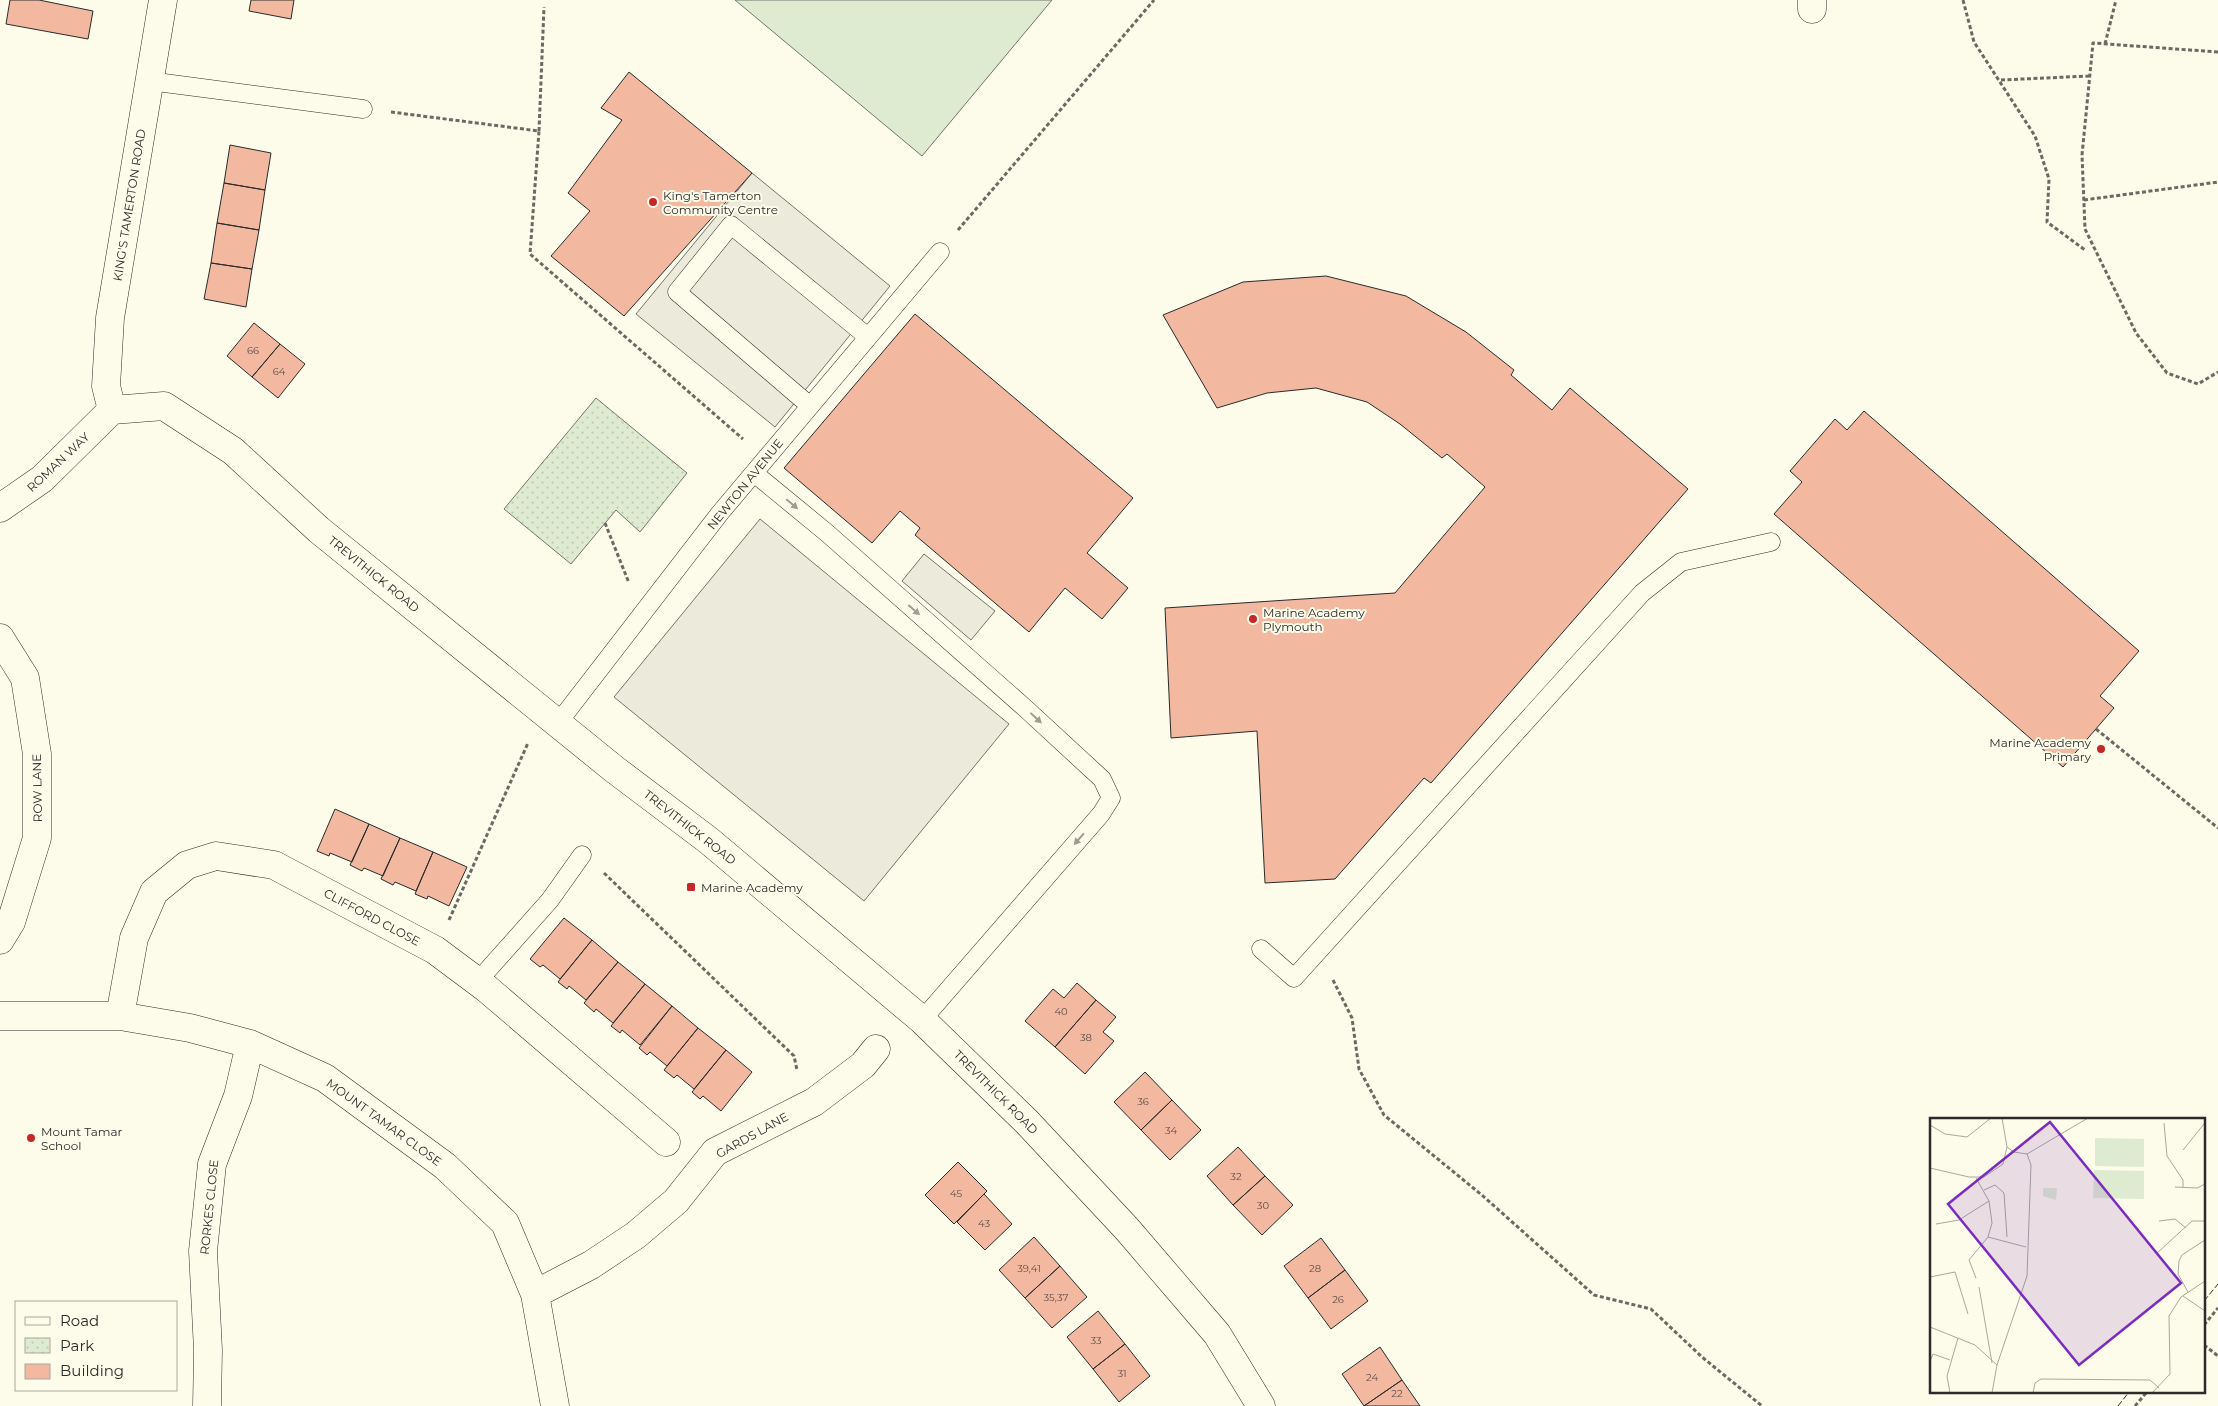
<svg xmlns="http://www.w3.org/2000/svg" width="2218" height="1406" font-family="Montserrat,sans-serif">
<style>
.park{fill:url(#park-dots);stroke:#74746e}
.pitch{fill:#deebd1;stroke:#74746e}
.parking{fill:#eceadb;stroke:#74746e}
.building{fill:#f2b8a0;stroke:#2b2b2b}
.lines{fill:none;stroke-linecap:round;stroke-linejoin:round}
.lane-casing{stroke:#2b2b2b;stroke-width:19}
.street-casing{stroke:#2b2b2b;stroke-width:29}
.secondary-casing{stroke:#2b2b2b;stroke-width:29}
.path{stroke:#6a6964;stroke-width:3;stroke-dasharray:4 2.5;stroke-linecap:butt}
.lane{stroke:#fdfbea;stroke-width:18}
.street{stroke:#fdfbea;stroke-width:28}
.secondary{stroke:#fdfbea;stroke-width:28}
.fence{stroke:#2b2b2b;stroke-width:1;stroke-dasharray:6 2.5;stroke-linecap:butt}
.oneway{fill:#9e9d94}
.poi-dot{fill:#c62828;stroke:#fdfbea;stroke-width:2}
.labels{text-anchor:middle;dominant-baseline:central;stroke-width:4;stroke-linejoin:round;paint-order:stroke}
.number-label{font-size:10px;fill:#5d4e48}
.poi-label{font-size:12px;fill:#2b2b2b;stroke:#fdfbea;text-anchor:start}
.street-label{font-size:12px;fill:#2b2b2b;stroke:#fdfbea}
.inset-road{fill:none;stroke:#a9a89e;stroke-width:1}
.view{fill:#7b2cbf;fill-opacity:0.15;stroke:#7b2cbf;stroke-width:2.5}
.inset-edge{fill:none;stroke:#2b2b2b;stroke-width:2.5}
</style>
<defs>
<pattern id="park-dots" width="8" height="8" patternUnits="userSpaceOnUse" patternTransform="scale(1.25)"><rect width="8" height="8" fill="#deebd1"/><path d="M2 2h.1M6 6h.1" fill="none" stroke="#bfcab4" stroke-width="1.8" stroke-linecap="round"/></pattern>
</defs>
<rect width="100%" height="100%" fill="#fdfbea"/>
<path class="park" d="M596 398 687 473 640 532 616 510 571 564 504 509Z"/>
<path class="pitch" d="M735 0H1052L922 156Z"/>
<path class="parking" d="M752 173 890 286 775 427 636 314Z
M760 519 1009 724 864 901 614 697Z
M924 554 995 611 971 640 902 581Z"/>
<path class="building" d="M10 0H39L93 11 88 39 6 24Z
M251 0H294L291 19 249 11Z
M629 72 752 173 624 316 551 256 590 211 568 193 622 120 601 108Z
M230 145 271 153 265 190 224 183Z
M224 183 265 190 259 230 217 223Z
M217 223 259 230 252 269 211 263Z
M211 263 252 269 246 307 204 299Z
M1326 276 1406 296 1466 332 1514 370 1511 375 1552 410 1570 388 1688 489 1431 783 1424 778 1335 879 1265 883 1257 731 1171 738 1165 608 1395 593 1485 487 1447 454 1442 458 1400 424 1367 402 1316 388 1267 393 1217 408 1163 315 1243 282Z
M915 314 1133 498 1087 553 1128 588 1102 619 1065 588 1029 632 915 535 920 528 900 511 872 543 784 468Z
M254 323 280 344 252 377 227 356Z
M280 344 305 364 278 398 252 377Z
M1864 411 2139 651 2100 696 2114 708 2063 767 1774 514 1802 482 1790 471 1835 419 1847 430Z
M335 809 369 824 352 862 330 853 329 856 317 851Z
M369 824 400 838 383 876 364 868 362 871 350 865Z
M400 838 433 852 416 891 395 882 393 885 381 879Z
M433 852 467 867 449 906 428 896 427 899 415 894Z
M564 918 592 940 560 979 543 965 540 967 530 959Z
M592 940 618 962 586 1000 569 986 567 989 558 982Z
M618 962 645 984 613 1023 596 1009 594 1012 584 1003Z
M1077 983 1096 1000 1055 1047 1025 1021 1053 989 1064 998Z
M645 984 672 1006 640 1045 622 1030 620 1033 611 1026Z
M1096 1000 1116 1017 1103 1032 1114 1041 1085 1074 1055 1047Z
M672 1006 698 1028 667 1066 650 1052 647 1055 639 1048Z
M698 1028 726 1050 694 1089 677 1075 674 1078 664 1070Z
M726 1050 752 1072 721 1111 703 1096 700 1099 692 1092Z
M1145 1072 1172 1100 1141 1130 1114 1102Z
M1172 1100 1201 1130 1170 1160 1141 1130Z
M1238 1147 1265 1176 1233 1205 1207 1176Z
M958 1162 987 1191 954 1224 925 1195Z
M1265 1176 1293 1205 1262 1235 1233 1205Z
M984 1194 1012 1224 985 1250 957 1222Z
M1034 1237 1060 1266 1025 1298 999 1270Z
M1321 1238 1345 1270 1308 1298 1284 1266Z
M1060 1266 1087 1297 1052 1328 1025 1298Z
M1345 1270 1368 1301 1331 1329 1308 1298Z
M1098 1311 1125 1344 1093 1369 1067 1337Z
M1125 1344 1150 1376 1119 1402 1093 1369Z
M1380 1347 1402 1380 1364 1406 1342 1374Z
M1402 1380 1420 1406H1364Z"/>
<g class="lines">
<g class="lane-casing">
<path id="lane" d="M149 81 363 109
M809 405 677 292 731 225 868 337
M754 473 827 533 1025 708 1102 779 1111 798 1101 814 922 1020
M558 723 720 513 940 252
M1261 949 1294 978 1642 593 1681 562 1771 542
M477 982 550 900 582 855"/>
</g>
<g class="street-casing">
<path id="street" d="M1812 0V9
M112 410 106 386 110 318 163 0
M0 638 25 678 37 754V838L11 922 0 940
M0 1016H120L190 1028 250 1044 325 1078 445 1166 505 1223 535 1294 555 1406
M120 1016 134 938 154 892 187 865 216 856 274 865 435 950 486 988 666 1142
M535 1294 591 1265 636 1235 676 1201 715 1152 814 1102 863 1065 876 1049
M207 1406 208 1350 203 1251 212 1164 238 1096 250 1044"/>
</g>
<g class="secondary-casing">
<path id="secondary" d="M0 508 42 479 112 410 164 406 233 451 319 530 614 769 708 840 922 1020 1027 1122 1127 1229 1217 1334 1261 1406"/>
</g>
<path class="path" d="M1963 0 1974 42 2035 136 2049 179 2047 222 2085 250
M2105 44 2116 0
M2218 52 2093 43 2082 155 2085 229 2136 333 2167 373 2198 384 2218 372
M2001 80 2089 76
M391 112 539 131 530 254 743 439
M539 131 544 7
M2084 200 2218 182
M958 230 1154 0
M605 523 629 583
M2096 729 2218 828
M604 873 794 1056 797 1070
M449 920 528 743
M1333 980 1352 1018 1359 1069 1384 1115 1483 1196 1594 1295 1651 1309 1702 1357 1762 1406
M2204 1325 2218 1308
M2204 1345 2218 1356
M2135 1406 2147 1392"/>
<use href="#lane" class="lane"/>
<use href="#street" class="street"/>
<use href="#secondary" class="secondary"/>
<path class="fence" d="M2204 1301 2218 1284
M2118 1406 2129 1392"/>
</g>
<defs><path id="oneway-solid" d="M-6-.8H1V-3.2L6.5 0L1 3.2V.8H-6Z" transform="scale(1.25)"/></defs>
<g class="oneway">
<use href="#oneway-solid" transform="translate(792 504) rotate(40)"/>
<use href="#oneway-solid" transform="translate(914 610) rotate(41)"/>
<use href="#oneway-solid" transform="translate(1036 718) rotate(43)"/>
<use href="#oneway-solid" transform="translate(1079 839) rotate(131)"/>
</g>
<g class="poi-dot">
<circle cx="653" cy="202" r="5"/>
<circle cx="1253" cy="619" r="5"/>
<circle cx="2101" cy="749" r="5"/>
<rect x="686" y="882" width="10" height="10" rx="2.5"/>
<circle cx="31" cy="1138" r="5"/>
</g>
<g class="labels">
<g class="number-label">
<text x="253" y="350">66</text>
<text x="279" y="371">64</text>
<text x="1061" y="1011">40</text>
<text x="1086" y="1037">38</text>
<text x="1143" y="1101">36</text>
<text x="1171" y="1130">34</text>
<text x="1236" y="1176">32</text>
<text x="956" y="1193">45</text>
<text x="1263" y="1205">30</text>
<text x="984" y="1223">43</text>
<text x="1029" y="1268">39,41</text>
<text x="1315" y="1268">28</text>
<text x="1056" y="1297">35,37</text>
<text x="1338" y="1299">26</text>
<text x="1096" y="1340">33</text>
<text x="1122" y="1373">31</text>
<text x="1372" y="1377">24</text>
<text x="1397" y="1393">22</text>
</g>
<g class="poi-label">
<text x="663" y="195">King's Tamerton<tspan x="663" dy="14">Community Centre</tspan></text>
<text x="1263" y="612">Marine Academy<tspan x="1263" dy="14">Plymouth</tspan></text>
<text x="2091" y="742" text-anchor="end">Marine Academy<tspan x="2091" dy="14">Primary</tspan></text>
<text x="701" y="887">Marine Academy</text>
<text x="41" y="1131">Mount Tamar<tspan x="41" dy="14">School</tspan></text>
</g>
<g class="street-label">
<text transform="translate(129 205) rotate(-81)">KING'S TAMERTON ROAD</text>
<text transform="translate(58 462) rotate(-43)">ROMAN WAY</text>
<text transform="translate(745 484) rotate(-51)">NEWTON AVENUE</text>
<text transform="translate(374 574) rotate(39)">TREVITHICK ROAD</text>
<text transform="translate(37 788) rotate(-91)">ROW LANE</text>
<text transform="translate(690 827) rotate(38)">TREVITHICK ROAD</text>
<text transform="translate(372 917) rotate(28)">CLIFFORD CLOSE</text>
<text transform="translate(996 1092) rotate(45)">TREVITHICK ROAD</text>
<text transform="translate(384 1122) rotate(36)">MOUNT TAMAR CLOSE</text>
<text transform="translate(752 1135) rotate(-29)">GARDS LANE</text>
<text transform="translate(209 1207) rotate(-84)">RORKES CLOSE</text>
</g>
</g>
<g transform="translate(1930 1118)">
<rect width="275" height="275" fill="#fdfbea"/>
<path d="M113 70H127L126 82 113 78Z" fill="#deebd1"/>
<path d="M165 20 214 21V49L165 48ZM164 52 214 53V81L163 80Z" fill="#deebd1"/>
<path class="inset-road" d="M72 0 77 29 84 34 97 36M234 5 237 38 253 62V70M0 7 15 16 37 19 61 0M253 32 274 6M97 36 158 0M0 50 39 59H54L73 46 77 29M46 60 59 83 62 105 58 119 39 142 46 160M245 69 267 70 275 66M54 72 65 67 74 75 77 119M229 103 245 101 256 110M6 106 29 102 59 83M58 119 96 129M226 136 262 103H275M0 159 25 154 38 196M49 169 62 245M258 174 248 156 249 143 252 137 275 122M253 178 275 193M0 209 45 227 67 247M0 243 3 236 20 242M20 275 17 258 28 220M62 275 67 247 97 158 101 47 97 36M103 275 105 265 111 261 220 262 229 270M222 275 240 256 239 198 251 179 275 163"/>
<path class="view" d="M120 4 251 165 149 247 18 86Z"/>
<rect width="275" height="275" class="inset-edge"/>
</g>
<rect x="15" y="1301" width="162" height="90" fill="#fdfbea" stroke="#a9a89e"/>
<rect x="25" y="1317" width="25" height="8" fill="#fdfbea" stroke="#a9a89e"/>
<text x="60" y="1326" font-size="15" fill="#2b2b2b">Road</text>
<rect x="25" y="1338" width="25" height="15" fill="url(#park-dots)" stroke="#a9a89e"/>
<text x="60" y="1351" font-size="15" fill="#2b2b2b">Park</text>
<rect x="25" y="1364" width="25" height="15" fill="#f2b8a0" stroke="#a9a89e"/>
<text x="60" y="1376" font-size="15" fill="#2b2b2b">Building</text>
</svg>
